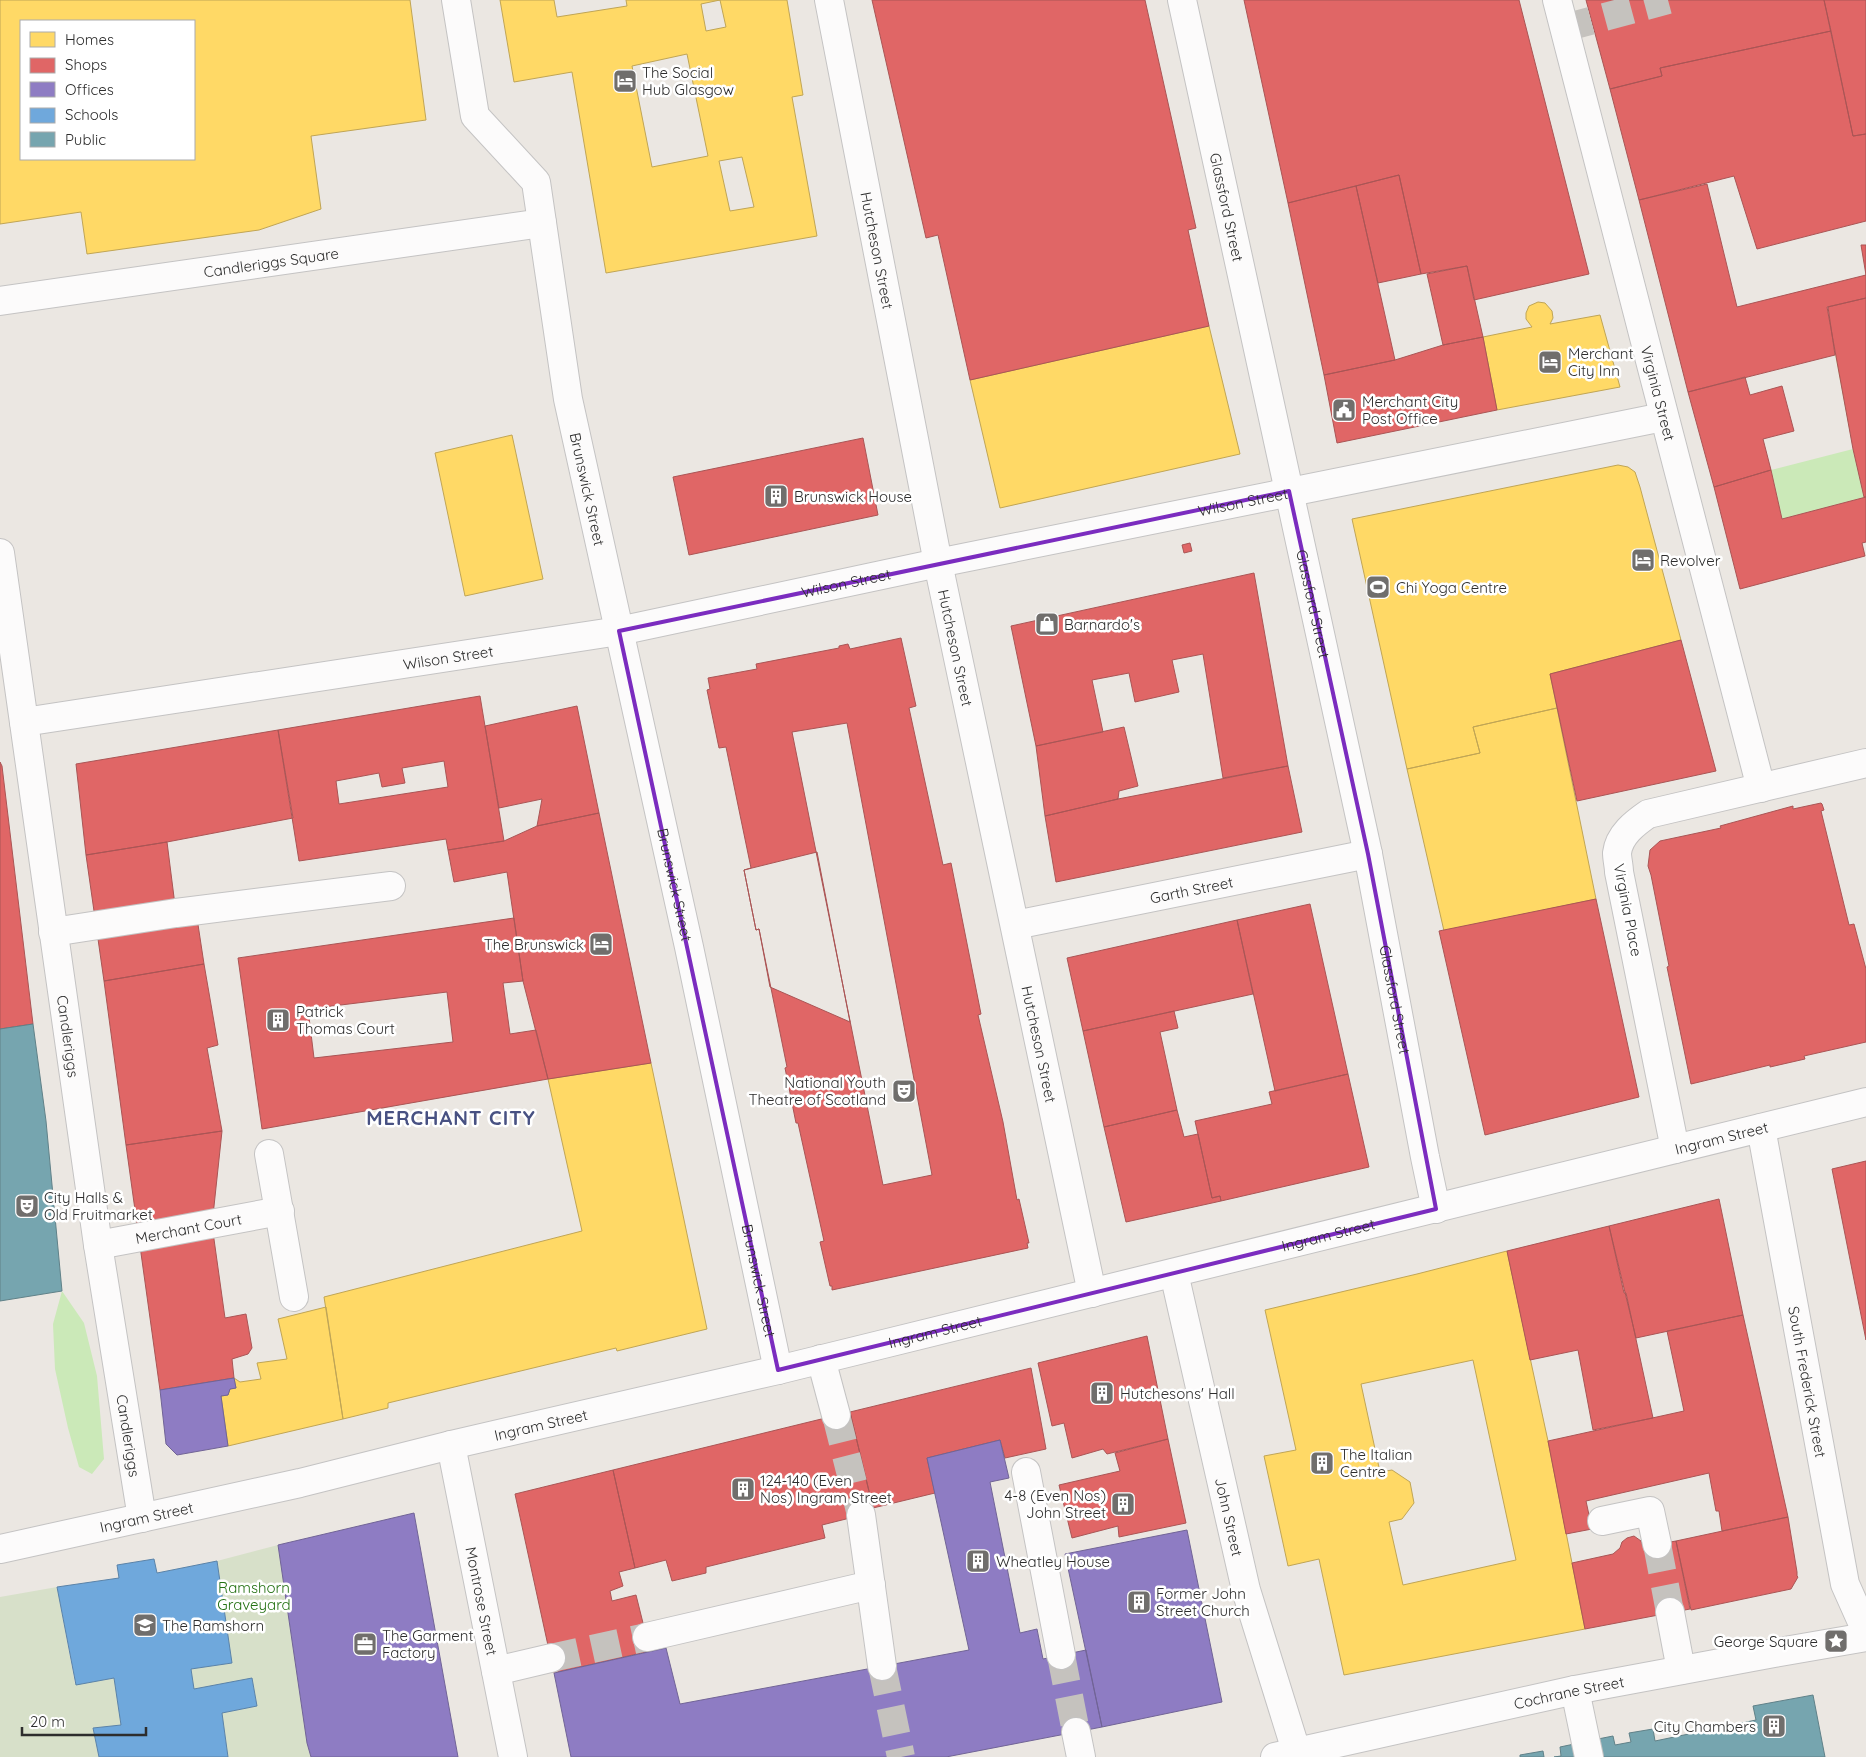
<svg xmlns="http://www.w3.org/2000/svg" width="1866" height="1757" font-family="Quicksand,sans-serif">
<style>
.green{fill:#cbe9b8}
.cemetery{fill:#d7e0c9}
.homes{fill:#ffd966;stroke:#c0a555;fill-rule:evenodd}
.shops{fill:#e06666;stroke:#a55;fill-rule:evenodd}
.offices{fill:#8e7cc3;stroke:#716496}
.schools{fill:#6fa8dc;stroke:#5b83a8}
.public{fill:#76a5af;stroke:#608188}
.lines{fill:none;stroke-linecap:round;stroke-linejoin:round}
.minor-tunnel{stroke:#c5c2be;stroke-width:28;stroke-dasharray:28 14;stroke-linecap:butt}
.minor-casing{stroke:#c4c3c3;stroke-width:30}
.minor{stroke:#fcfbfb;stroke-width:28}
.marked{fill:none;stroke:#7b2cbf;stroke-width:4;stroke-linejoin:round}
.labels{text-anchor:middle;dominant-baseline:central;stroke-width:5;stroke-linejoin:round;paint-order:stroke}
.poi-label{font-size:15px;fill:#2d2d2d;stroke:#fff;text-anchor:start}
.street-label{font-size:15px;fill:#2d2d2d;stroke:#fff}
.park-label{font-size:15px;fill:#257214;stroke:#fff}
.district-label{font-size:20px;font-weight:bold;letter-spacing:1px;fill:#485182;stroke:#fff}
</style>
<rect width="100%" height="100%" fill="#ebe7e2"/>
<path class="green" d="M1828 307 1866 497 1782 519 1771 470 1853 449 1835 355Z
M62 1291 84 1323 97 1376 104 1459 92 1474 79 1467 68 1428 55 1369 53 1324Z"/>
<path class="cemetery" d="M278 1545 307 1743 311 1757H228L222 1713 257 1706 252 1679 194 1689 191 1669 232 1663 217 1561Z
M57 1587 75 1684 114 1678 121 1725 93 1728 99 1757H0V1597Z"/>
<path class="homes" d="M0 0H410L426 120 311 136 321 209 259 230 87 254 81 212 0 224ZM21 21H194V159H21Z
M500 0H554L557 17 627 6 626 0H787L803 95 792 97 817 236 606 273 572 72 514 82ZM720 0 726 27 706 31 701 4ZM687 54 708 156 652 167 632 66ZM742 157 754 207 730 211 719 161Z
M1538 302 1545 303 1552 311 1553 318 1550 324 1600 315 1620 387 1497 410 1483 337 1532 327 1526 319V313L1529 306Z
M1209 326 1240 454 1000 508 970 380Z
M512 435 543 579 465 596 435 453Z
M1618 465 1628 467 1635 472 1640 487 1681 640 1550 674 1557 708 1473 727 1480 753 1407 769 1352 519Z
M1557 708 1596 899 1444 931 1407 769 1480 753 1473 727Z
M651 1063 707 1329 617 1351 616 1348 388 1403V1408L343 1419 324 1297 582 1231 548 1079Z
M1507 1251 1548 1441 1585 1629 1344 1675 1319 1559 1288 1566 1264 1456 1296 1450 1265 1310 1417 1274ZM1473 1360 1516 1560 1403 1585 1389 1522 1402 1519 1414 1503 1410 1482 1392 1470 1380 1472 1361 1384Z
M326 1307 343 1419 228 1446 221 1396 228 1395 230 1389 236 1388 234 1378 240 1382 261 1379 257 1363 287 1359 278 1319Z"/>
<path class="shops" d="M872 0H1145L1196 228 1188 230 1209 326 970 380 938 235 926 238Z
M1244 0H1519L1589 274 1474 300 1467 266 1421 274 1399 175 1288 203Z
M1586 0H1824L1831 31 1660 68 1662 76 1610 89Z
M1824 0H1866V134L1853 136Z
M1831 31 1853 136 1866 134V221L1757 249 1734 176 1639 200 1610 89 1662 76 1660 68Z
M1399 175 1421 274 1378 283 1356 186Z
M1707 184 1737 307 1866 275V298L1828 307 1835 355 1688 392 1639 200Z
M1356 186 1395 360 1324 375 1288 203Z
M1861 245H1866V275Z
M1467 266 1483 337 1443 345 1427 274Z
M1866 298V497H1864L1853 449 1827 307Z
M1483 337 1497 410 1337 443 1324 375 1395 360 1443 345Z
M1745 377 1750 395 1782 386 1794 431 1763 439 1771 470 1714 487 1688 392Z
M863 438 878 515 689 555 673 477Z
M1771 470 1782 519 1866 497V542L1862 543 1865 556 1740 589 1714 487Z
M1190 543 1192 551 1184 553 1182 545Z
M1254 573 1288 766 1223 778 1203 654 1172 660 1179 692 1135 702 1129 673 1092 680 1103 732 1036 746 1011 626Z
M901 638 916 706 909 708 943 865 951 863 981 1014 978 1015 1003 1122 1017 1200 1019 1199 1029 1243H1027L1028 1248 832 1290V1286H830L820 1242 824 1241 798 1123H796L785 1068 787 1067 759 929 756 930 744 870 751 868 726 747 719 748 707 690 710 689 708 678 757 669 756 664 839 648V646L848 644 850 649ZM847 723 932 1175 883 1185 792 732Z
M1681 640 1716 771 1577 801 1550 674Z
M480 696 504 841 448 850 446 839 299 861 278 730ZM444 761 448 787 339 804 336 781 379 773 382 787 405 783 402 768Z
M577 706 599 813 537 826 542 799 499 808 485 726Z
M1124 727 1138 786 1119 791 1118 799 1045 816 1036 746Z
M278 730 293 818 167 842 86 855 76 764Z
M0 762 2 766 33 1024 0 1029Z
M1288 766 1302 832 1056 882 1045 816 1118 799Z
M1821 803 1822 804 1824 810 1821 811 1849 925 1854 924 1866 969V1042L1804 1056 1805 1059 1770 1067V1065L1691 1084 1667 967 1669 966 1651 875 1648 866 1650 850 1660 841 1721 828 1720 826 1793 806V809Z
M599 813 651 1063 548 1079 523 981 507 872 454 882 448 850 504 841 537 826Z
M167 842 176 913 197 918 204 964 104 981 86 855Z
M817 852 850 1022 770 987 759 929 756 930 744 870Z
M1596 899 1639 1097 1485 1135 1439 931Z
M1310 904 1348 1074 1275 1091 1237 920Z
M514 918 523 981 503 983 510 1034 536 1030 548 1079 262 1129 238 958ZM447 992 453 1042 314 1058 308 1009Z
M1237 920 1253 994 1083 1031 1067 958Z
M204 964 218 1045 207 1048 222 1131 126 1145 104 981Z
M1174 1011 1178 1028 1160 1032 1177 1110 1104 1127 1083 1031Z
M1348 1074 1369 1167 1221 1201 1220 1196 1212 1198 1195 1121 1272 1104 1269 1092Z
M1177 1110 1184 1137 1198 1134 1212 1198 1220 1196 1221 1201 1126 1222 1104 1127Z
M222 1131 212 1225 225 1318 246 1314 252 1348 248 1354 232 1359 234 1378 160 1390 126 1145Z
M1866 1161V1340L1832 1169Z
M1719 1199 1743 1315 1636 1338 1609 1226Z
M1609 1226 1624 1293H1626L1653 1418 1593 1430 1578 1350 1530 1360 1507 1251Z
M1743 1315 1788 1517 1722 1531 1719 1511H1716L1709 1473 1586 1501 1592 1529 1566 1534 1548 1441 1684 1411 1667 1331Z
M1147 1336 1168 1439 1107 1454 1103 1449 1072 1458 1064 1423 1052 1426 1038 1363Z
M1031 1368 1046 1449 1005 1458 1000 1440 927 1458 935 1493 873 1508 850 1412Z
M850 1412 874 1512 822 1525 825 1538 706 1567V1573L672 1581 666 1560 635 1568 613 1470Z
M1168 1439 1186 1523 1119 1537 1118 1526 1072 1538 1059 1485 1120 1471 1115 1453Z
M613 1470 635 1568 619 1572 623 1586 610 1591 612 1601 636 1595 650 1651 554 1673 515 1494Z
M1788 1517 1797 1572V1576L1798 1577 1791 1589 1691 1610 1676 1541Z
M1634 1536 1641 1541 1643 1547 1676 1541 1690 1609 1585 1629 1572 1563 1613 1554 1620 1548 1622 1542 1627 1538Z"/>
<path class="offices" d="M234 1378 236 1388 230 1389 228 1395 221 1396 228 1446 177 1455 166 1444 160 1390Z
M1000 1440 1009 1478 990 1482 1020 1633 1037 1629 1043 1659 1086 1650 1102 1727 946 1757H571L554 1673 666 1648 680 1704 969 1650 927 1458Z
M414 1513 458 1757H311L307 1743 278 1545Z
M1187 1530 1222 1702 1102 1727 1065 1554Z"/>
<path class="schools" d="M154 1559 157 1573 217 1561 232 1663 191 1669 194 1689 252 1678 257 1706 222 1713 228 1757H99L93 1728 121 1725 114 1678 76 1685 57 1587 119 1578 117 1565Z"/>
<path class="public" d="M33 1024 46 1121 62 1291 0 1301V1029Z
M1813 1695 1825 1757H1554L1561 1756 1560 1747 1598 1739 1613 1736 1615 1745 1631 1742 1629 1733 1653 1729 1655 1741 1756 1720 1753 1706Z
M1543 1751 1544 1757H1520V1755Z"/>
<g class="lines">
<path class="minor-tunnel" d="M1564 28 1668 0
M836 1415 861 1515
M1657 1544 1670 1612
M1061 1655 1076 1732
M551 1658 647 1637
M882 1666 901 1757"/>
<g class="minor-casing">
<g id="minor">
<path id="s1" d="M456 0 475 116 536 182 568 399 689 947 778 1370"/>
<path id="s2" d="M829 0 938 563 1092 1293"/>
<path id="s3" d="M1182 0 1368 854 1425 1157 1436 1209"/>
<path id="s4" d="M1557 0C1625 263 1692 525 1761 788"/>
<path id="s5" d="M0 301 542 223"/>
<path id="s6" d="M0 553 98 1245 142 1518"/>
<path id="s7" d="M24 722 619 631 938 563 1663 417"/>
<path id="s8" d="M1015 925 1368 854"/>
<path d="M53 932 176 913 391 886"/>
<path id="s9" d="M1761 1128 1845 1584 1866 1631"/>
<path d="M1675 1149 1619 872C1619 866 1617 859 1617 853 1619 835 1635 823 1648 814L1866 763"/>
<path d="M269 1154 294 1297"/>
<path id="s10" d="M98 1245 280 1211"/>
<path id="s11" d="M1174 1273 1246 1590 1298 1757"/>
<path d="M821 1359 836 1415"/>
<path id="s12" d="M451 1445 513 1757"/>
<path d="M1026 1472 1061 1655"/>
<path d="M861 1515 882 1666"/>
<path d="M1602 1521 1650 1511 1657 1544"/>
<path id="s13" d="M0 1549 300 1483 451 1445 778 1370 1866 1102"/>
<path d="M1670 1612 1681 1670"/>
<path d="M647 1637 871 1585"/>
<path d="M496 1671 551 1658"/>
<path d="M1575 1690 1589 1757"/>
<path d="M1076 1732 1081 1757"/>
<path id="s14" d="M1275 1757 1575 1690 1774 1653 1866 1637"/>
</g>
</g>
<use href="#minor" class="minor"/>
</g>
<path class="marked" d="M1289 491 1368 854 1436 1209 778 1370 619 631Z"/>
<defs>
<g id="hotel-square" transform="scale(1.25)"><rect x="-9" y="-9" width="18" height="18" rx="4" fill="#706e6c" stroke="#fff"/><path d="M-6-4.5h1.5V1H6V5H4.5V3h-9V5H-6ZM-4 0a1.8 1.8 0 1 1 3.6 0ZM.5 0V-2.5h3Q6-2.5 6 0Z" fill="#fff"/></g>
<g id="civic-square" transform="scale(1.25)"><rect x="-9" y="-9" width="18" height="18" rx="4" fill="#706e6c" stroke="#fff"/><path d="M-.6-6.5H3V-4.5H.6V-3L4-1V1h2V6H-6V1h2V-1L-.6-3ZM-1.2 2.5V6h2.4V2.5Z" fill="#fff"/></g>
<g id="building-square" transform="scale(1.25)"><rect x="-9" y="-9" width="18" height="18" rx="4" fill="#706e6c" stroke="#fff"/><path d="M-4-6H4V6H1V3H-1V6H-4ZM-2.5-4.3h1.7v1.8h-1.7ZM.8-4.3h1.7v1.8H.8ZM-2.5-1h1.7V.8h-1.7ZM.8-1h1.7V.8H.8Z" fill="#fff"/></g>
<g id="stadium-square" transform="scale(1.25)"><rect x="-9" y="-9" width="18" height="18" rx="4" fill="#706e6c" stroke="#fff"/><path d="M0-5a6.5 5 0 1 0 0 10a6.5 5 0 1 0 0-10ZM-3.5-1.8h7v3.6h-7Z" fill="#fff"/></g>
<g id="shop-square" transform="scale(1.25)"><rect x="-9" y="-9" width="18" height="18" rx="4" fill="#706e6c" stroke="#fff"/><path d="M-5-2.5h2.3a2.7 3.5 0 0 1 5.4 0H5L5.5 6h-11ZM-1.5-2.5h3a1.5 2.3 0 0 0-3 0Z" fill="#fff"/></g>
<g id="theatre-square" transform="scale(1.25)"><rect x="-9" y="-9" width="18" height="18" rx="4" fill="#706e6c" stroke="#fff"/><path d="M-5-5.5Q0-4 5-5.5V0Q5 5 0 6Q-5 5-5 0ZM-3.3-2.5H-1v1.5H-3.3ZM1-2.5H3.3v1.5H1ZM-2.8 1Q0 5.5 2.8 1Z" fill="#fff"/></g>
<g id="university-square" transform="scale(1.25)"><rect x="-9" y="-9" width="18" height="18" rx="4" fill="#706e6c" stroke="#fff"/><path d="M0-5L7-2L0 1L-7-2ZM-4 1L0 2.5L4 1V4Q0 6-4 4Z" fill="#fff"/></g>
<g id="sight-square" transform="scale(1.25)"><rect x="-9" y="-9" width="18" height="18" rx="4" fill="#706e6c" stroke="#fff"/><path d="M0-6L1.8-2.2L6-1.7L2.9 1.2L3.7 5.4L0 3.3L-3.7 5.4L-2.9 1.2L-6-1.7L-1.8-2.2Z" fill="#fff"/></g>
<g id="office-square" transform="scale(1.25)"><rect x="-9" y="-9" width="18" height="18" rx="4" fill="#706e6c" stroke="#fff"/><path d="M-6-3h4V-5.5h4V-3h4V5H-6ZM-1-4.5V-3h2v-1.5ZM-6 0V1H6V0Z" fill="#fff"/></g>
</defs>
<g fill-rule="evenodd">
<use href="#hotel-square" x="625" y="81"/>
<use href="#hotel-square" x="1550" y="362"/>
<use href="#civic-square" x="1344" y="410"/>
<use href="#building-square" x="776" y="496"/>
<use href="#hotel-square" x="1643" y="560"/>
<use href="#stadium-square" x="1378" y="587"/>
<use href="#shop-square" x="1047" y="624"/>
<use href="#hotel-square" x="601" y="944"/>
<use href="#building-square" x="278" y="1020"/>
<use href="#theatre-square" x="904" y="1091"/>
<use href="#theatre-square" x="27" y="1206"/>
<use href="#building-square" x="1102" y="1393"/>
<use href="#building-square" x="1322" y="1463"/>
<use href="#building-square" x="743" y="1489"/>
<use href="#building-square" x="1123" y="1504"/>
<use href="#building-square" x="978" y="1561"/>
<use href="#building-square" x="1139" y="1602"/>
<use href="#university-square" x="145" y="1625"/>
<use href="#sight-square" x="1836" y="1641"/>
<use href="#office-square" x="365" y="1644"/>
<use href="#building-square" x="1774" y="1726"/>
</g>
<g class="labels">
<g class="poi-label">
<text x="642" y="72">The Social<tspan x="642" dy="17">Hub Glasgow</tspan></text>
<text x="1568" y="353">Merchant<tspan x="1568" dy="17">City Inn</tspan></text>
<text x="1362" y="401">Merchant City<tspan x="1362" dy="17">Post Office</tspan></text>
<text x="794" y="496">Brunswick House</text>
<text x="1660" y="560">Revolver</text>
<text x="1396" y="587">Chi Yoga Centre</text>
<text x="1064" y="624">Barnardo's</text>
<text x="584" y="944" text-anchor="end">The Brunswick</text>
<text x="296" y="1011">Patrick<tspan x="296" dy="17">Thomas Court</tspan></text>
<text x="886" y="1082" text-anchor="end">National Youth<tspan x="886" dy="17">Theatre of Scotland</tspan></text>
<text x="44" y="1197">City Halls &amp;<tspan x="44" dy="17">Old Fruitmarket</tspan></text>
<text x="1120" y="1393">Hutchesons' Hall</text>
<text x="1340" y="1454">The Italian<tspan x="1340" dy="17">Centre</tspan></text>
<text x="760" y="1480">124-140 (Even<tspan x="760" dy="17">Nos) Ingram Street</tspan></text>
<text x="1106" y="1495" text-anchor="end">4-8 (Even Nos)<tspan x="1106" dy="17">John Street</tspan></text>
<text x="996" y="1561">Wheatley House</text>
<text x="1156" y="1593">Former John<tspan x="1156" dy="17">Street Church</tspan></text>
<text x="162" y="1625">The Ramshorn</text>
<text x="382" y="1635">The Garment<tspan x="382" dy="17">Factory</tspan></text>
<text x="1818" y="1641" text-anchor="end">George Square</text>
<text x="1756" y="1726" text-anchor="end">City Chambers</text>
</g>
<g class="street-label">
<text stroke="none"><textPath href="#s3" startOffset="212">Glassford Street</textPath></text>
<text stroke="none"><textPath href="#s2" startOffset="255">Hutcheson Street</textPath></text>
<text stroke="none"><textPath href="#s5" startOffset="274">Candleriggs Square</textPath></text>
<text stroke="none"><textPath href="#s4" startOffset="406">Virginia Street</textPath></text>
<text stroke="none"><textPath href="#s1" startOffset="519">Brunswick Street</textPath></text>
<text stroke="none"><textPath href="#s7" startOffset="1239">Wilson Street</textPath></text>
<text stroke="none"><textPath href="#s7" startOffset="834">Wilson Street</textPath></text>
<text stroke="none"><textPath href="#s3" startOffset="618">Glassford Street</textPath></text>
<text stroke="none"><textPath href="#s2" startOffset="660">Hutcheson Street</textPath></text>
<text stroke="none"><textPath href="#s7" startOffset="429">Wilson Street</textPath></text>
<text stroke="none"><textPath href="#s1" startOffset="924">Brunswick Street</textPath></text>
<text stroke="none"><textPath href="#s8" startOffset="180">Garth Street</textPath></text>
<text transform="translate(1628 910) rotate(79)">Virginia Place</text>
<text stroke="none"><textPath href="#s3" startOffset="1022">Glassford Street</textPath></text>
<text stroke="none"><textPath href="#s6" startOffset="488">Candleriggs</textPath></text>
<text stroke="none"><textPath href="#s2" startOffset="1065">Hutcheson Street</textPath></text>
<text stroke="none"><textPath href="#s13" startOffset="1770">Ingram Street</textPath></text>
<text stroke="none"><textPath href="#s10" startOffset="92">Merchant Court</textPath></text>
<text stroke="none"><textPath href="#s13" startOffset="1365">Ingram Street</textPath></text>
<text stroke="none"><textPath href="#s1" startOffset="1329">Brunswick Street</textPath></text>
<text stroke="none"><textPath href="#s13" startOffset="960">Ingram Street</textPath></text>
<text stroke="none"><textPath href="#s9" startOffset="258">South Frederick Street</textPath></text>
<text stroke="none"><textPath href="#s13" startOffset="555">Ingram Street</textPath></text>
<text stroke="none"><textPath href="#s6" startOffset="892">Candleriggs</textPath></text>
<text stroke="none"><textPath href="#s13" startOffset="150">Ingram Street</textPath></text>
<text stroke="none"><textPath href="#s11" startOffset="250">John Street</textPath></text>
<text stroke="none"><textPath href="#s12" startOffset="159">Montrose Street</textPath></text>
<text stroke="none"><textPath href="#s14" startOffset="301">Cochrane Street</textPath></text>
</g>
<g class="park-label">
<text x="254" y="1587">Ramshorn<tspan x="254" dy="17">Graveyard</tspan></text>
</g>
<g class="district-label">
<text x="451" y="1117">MERCHANT CITY</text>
</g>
</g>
<rect x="20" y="20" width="175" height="140" fill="#ffffff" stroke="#ababab"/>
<rect x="30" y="32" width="25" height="15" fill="#ffd966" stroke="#ababab"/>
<text x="65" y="45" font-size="15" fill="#2d2d2d">Homes</text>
<rect x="30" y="58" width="25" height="15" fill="#e06666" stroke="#ababab"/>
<text x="65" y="70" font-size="15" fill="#2d2d2d">Shops</text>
<rect x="30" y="82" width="25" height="15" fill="#8e7cc3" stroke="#ababab"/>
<text x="65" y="95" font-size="15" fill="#2d2d2d">Offices</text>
<rect x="30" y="108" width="25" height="15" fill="#6fa8dc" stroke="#ababab"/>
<text x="65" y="120" font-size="15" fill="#2d2d2d">Schools</text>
<rect x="30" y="132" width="25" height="15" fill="#76a5af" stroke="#ababab"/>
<text x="65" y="145" font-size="15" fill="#2d2d2d">Public</text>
<path d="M22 1727v8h124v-8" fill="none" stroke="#2d2d2d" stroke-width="2.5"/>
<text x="30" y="1727" font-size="15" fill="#2d2d2d" stroke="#ffffff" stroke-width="4" paint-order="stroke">20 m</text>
</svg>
